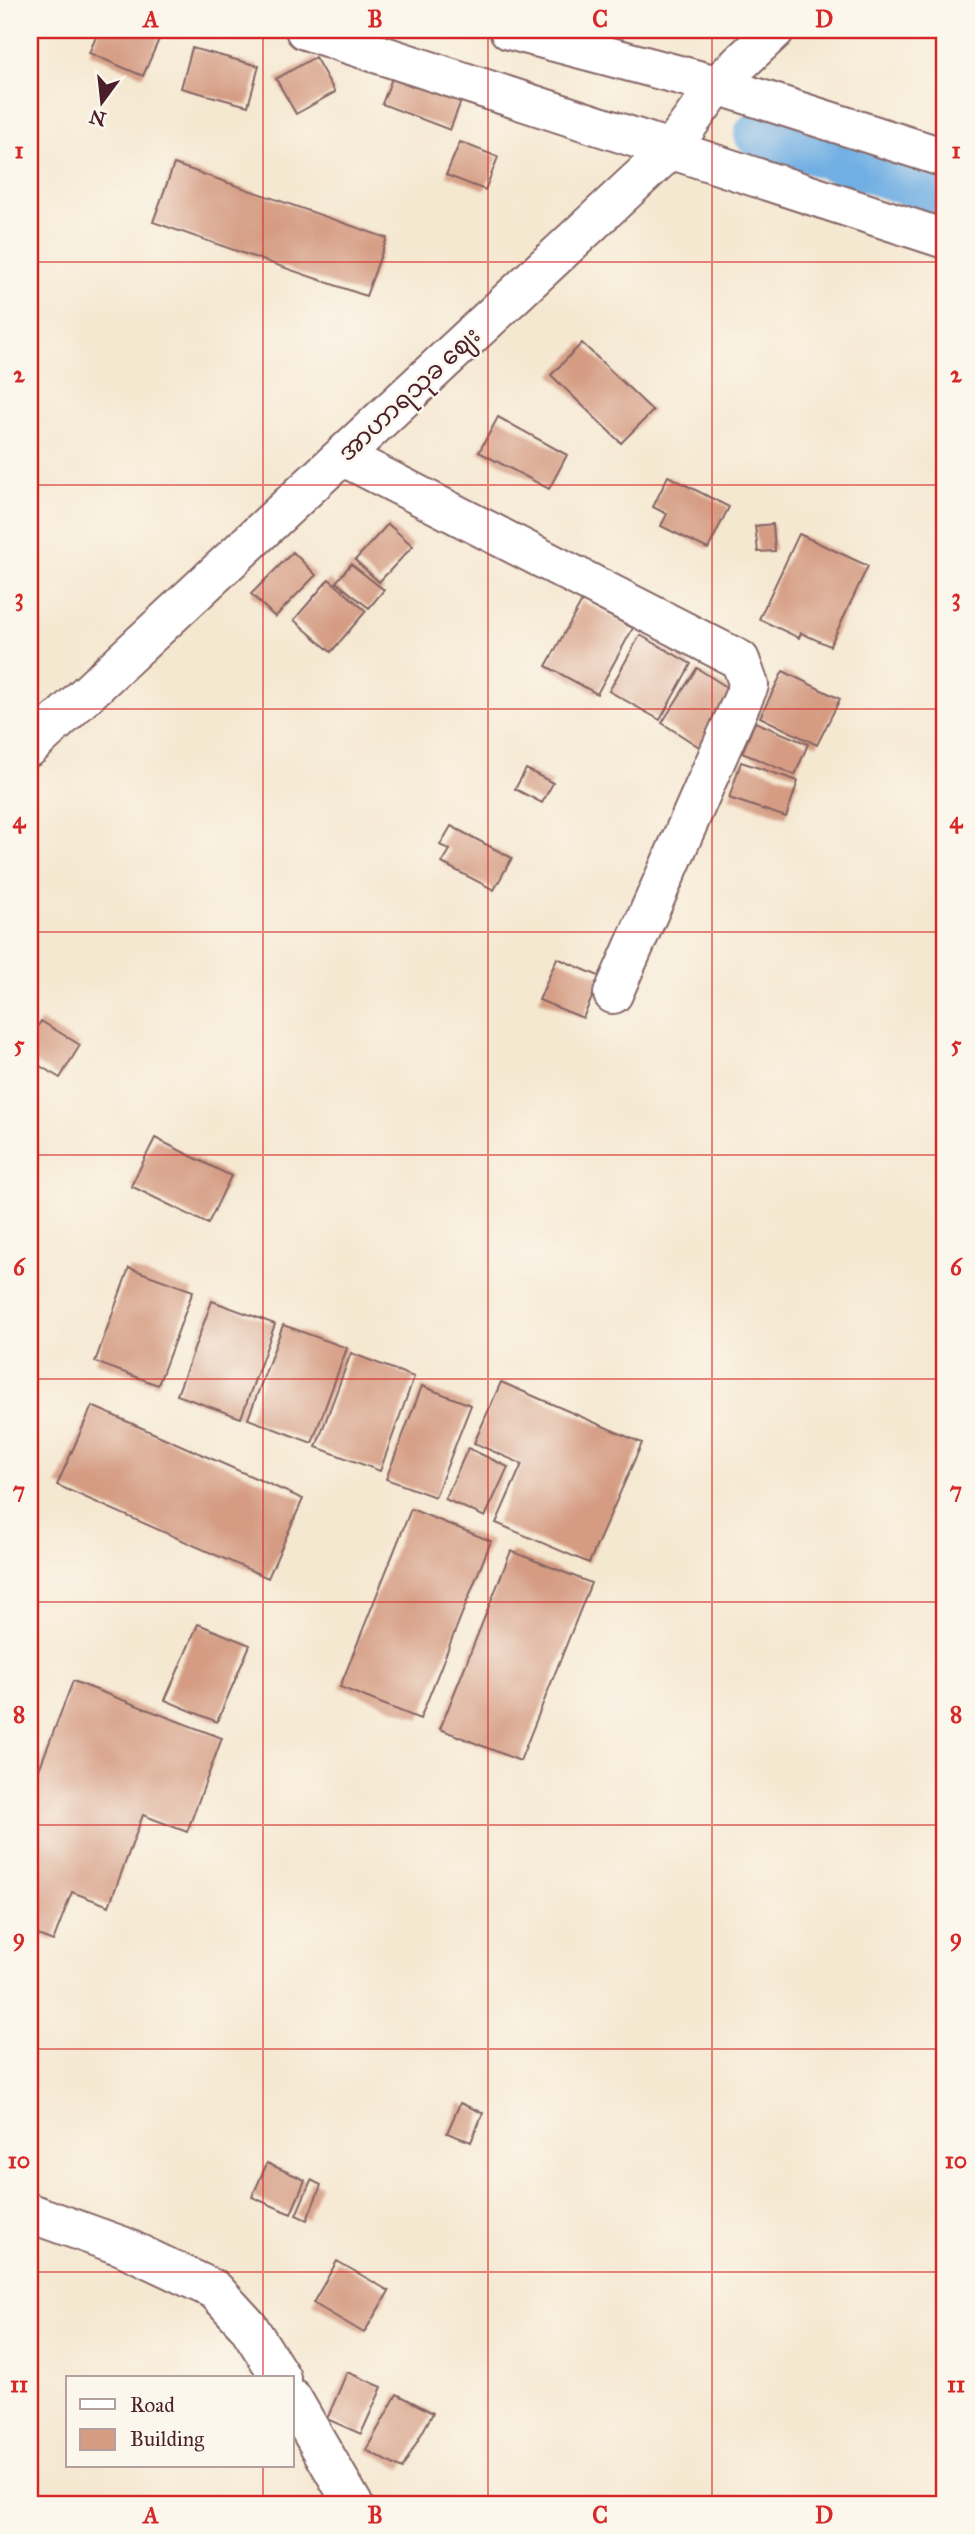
<svg xmlns="http://www.w3.org/2000/svg" width="975" height="2534" font-family="'IM FELL Great Primer','Noto Sans Myanmar',serif">
<style>
.lines{fill:none;stroke-linecap:round;stroke-linejoin:round}
.canal{stroke:#70aee3;stroke-width:44}
.building{fill:#d59c83}
.minor-casing{stroke:#866565;stroke-width:42}
.minor{stroke:#fff;stroke-width:38}
.grid{fill:none;stroke:#d62828;stroke-width:2;stroke-opacity:0.55}
.labels{text-anchor:middle;dominant-baseline:central;stroke-width:5;stroke-linejoin:round;paint-order:stroke}
.street-label{font-size:24px;fill:#4a1f2b;stroke:#fbf7ec}
.neatline{fill:none;stroke:#d62828;stroke-width:2.5}
.grid-label{font-size:23px;text-anchor:middle;font-weight:bold;fill:#d62828}
</style>
<rect width="100%" height="100%" fill="#fbf7ec"/>
<filter id="ink" filterUnits="userSpaceOnUse"><feTurbulence type="fractalNoise" baseFrequency=".0143" numOctaves="2"/><feDisplacementMap in="SourceGraphic" scale="14" xChannelSelector="R" yChannelSelector="G"/><feConvolveMatrix kernelMatrix="1 2 1 2 8 2 1 2 1" color-interpolation-filters="sRGB"/></filter>
<filter id="wash" filterUnits="userSpaceOnUse"><feTurbulence type="fractalNoise" baseFrequency=".00686" numOctaves="4" result="noise"/><feDisplacementMap in="SourceGraphic" scale="28" xChannelSelector="R" yChannelSelector="G"/><feGaussianBlur stdDeviation="1.57" result="paint"/><feColorMatrix in="noise" values="0 0 0 0 0 0 0 0 0 0 0 0 0 0 0 0 0 1.4 0 .05"/><feComposite in="paint" operator="in"/></filter>
<g filter="url(#wash)">
<rect width="100%" height="100%" fill="#f5e8d1"/>
<g class="lines">
<path class="canal" d="M756 134 945 196"/>
</g>
<g id="blocks">
<path class="building" d="M99 30H142L160 37 143 76 89 53Z
M192 48 259 66 248 106 181 88Z
M315 57 335 92 296 114 276 79Z
M396 68 464 93 450 130 382 104Z
M460 142 498 157 485 190 446 175Z
M174 164 387 238 366 296 153 222Z
M582 343 653 411 621 443 551 375Z
M498 417 567 455 549 489 479 452Z
M668 476 729 507 708 549 661 526 667 514 653 507Z
M388 524 413 546 379 582 355 560Z
M773 524 775 551 758 552 755 526Z
M799 534 868 566 830 646 801 633 799 638 759 619Z
M293 552 316 575 275 617 251 594Z
M351 564 384 590 369 608 336 582Z
M329 579 366 611 331 652 294 620Z
M582 601 633 628 597 694 546 666Z
M640 635 691 664 660 720 609 691Z
M697 668 736 693 701 748 662 723Z
M783 671 840 699 817 745 760 717Z
M755 722 808 744 795 775 742 753Z
M741 762 798 781 786 817 729 798Z
M526 769 553 783 542 803 515 789Z
M451 826 512 858 494 890 442 863 450 850 440 845Z
M557 958 601 977 583 1018 539 1000Z
M41 1021 80 1045 60 1078 30 1060V1038Z
M155 1138 231 1176 208 1224 131 1186Z
M129 1268 193 1291 158 1385 95 1362Z
M212 1301 275 1324 241 1418 177 1395Z
M283 1325 347 1348 312 1443 248 1419Z
M351 1353 414 1377 380 1471 316 1447Z
M501 1382 642 1443 589 1563 496 1523 522 1464 474 1443Z
M422 1386 471 1405 435 1497 386 1479Z
M92 1406 303 1499 268 1578 57 1485Z
M468 1448 508 1467 485 1517 445 1499Z
M411 1509 491 1541 420 1719 340 1687Z
M511 1551 591 1583 520 1761 440 1729Z
M198 1624 250 1645 217 1722 165 1700Z
M73 1681 222 1738 187 1832 143 1815 109 1906 72 1892 53 1941 30 1932V1769L38 1772Z
M460 2103 483 2113 471 2142 447 2133Z
M267 2163 305 2180 291 2214 252 2197Z
M311 2180 321 2185 307 2220 296 2215Z
M337 2261 389 2291 364 2333 313 2303Z
M347 2372 382 2387 361 2434 327 2419Z
M397 2394 433 2413 402 2469 366 2450Z"/>
</g>
</g>
<g filter="url(#ink)">
<use href="#blocks" fill-opacity="0" stroke="#866565" stroke-width="2"/>
<g class="lines">
<g class="minor-casing">
<path id="minor" d="M305 30 945 239
M509 30 717 85 945 158
M342 456 740 660 749 685 613 994
M30 747 670 150 717 85 775 30
M30 2213 122 2246 215 2290 248 2326 281 2378
M292 2398 353 2504"/>
</g>
<use href="#minor" class="minor"/>
</g>
</g>
<path class="grid" d="M263 30V2378M488 30V2504M712 30V2504M30 262H945M30 485H945M30 709H945M30 932H945M30 1155H945M30 1379H945M30 1602H945M30 1825H945M30 2049H945M30 2272H945M263 2466V2504"/>
<g class="labels">
<g class="street-label">
<text transform="translate(409 394) rotate(-43)">အာဟာရသုခ ဈေး</text>
</g>
</g>
<rect width="975" height="2534" fill="none" stroke="#fbf7ec" stroke-width="77"/>
<rect x="66" y="2376" width="228" height="91" fill="#fbf7ec" stroke="#b4a19f" stroke-width="2"/>
<rect x="80" y="2399" width="35" height="10" fill="#ffffff" stroke="#b4a19f" stroke-width="2"/>
<text x="130" y="2412" font-size="21" fill="#4a1f2b">Road</text>
<rect x="80" y="2429" width="35" height="21" fill="#d59c83" stroke="#b4a19f" stroke-width="2"/>
<text x="130" y="2446" font-size="21" fill="#4a1f2b">Building</text>
<g transform="translate(102 102) rotate(195)" stroke="#fbf7ec" stroke-width="5" paint-order="stroke">
<path d="M0-5L12 26L0 18L-12 26Z" fill="#4a1f2b"/>
<text y="-10" font-size="19" font-weight="bold" text-anchor="middle" fill="#4a1f2b">N</text>
</g>
<rect x="38" y="38" width="898" height="2458" class="neatline"/>
<g class="grid-label">
<text x="151" y="27">A</text>
<text x="375" y="27">B</text>
<text x="600" y="27">C</text>
<text x="824" y="27">D</text>
<text x="19" y="158">1</text>
<text x="956" y="158">1</text>
<text x="19" y="382">2</text>
<text x="956" y="382">2</text>
<text x="19" y="605">3</text>
<text x="956" y="605">3</text>
<text x="19" y="828">4</text>
<text x="956" y="828">4</text>
<text x="19" y="1052">5</text>
<text x="956" y="1052">5</text>
<text x="19" y="1275">6</text>
<text x="956" y="1275">6</text>
<text x="19" y="1498">7</text>
<text x="956" y="1498">7</text>
<text x="19" y="1722">8</text>
<text x="956" y="1722">8</text>
<text x="19" y="1945">9</text>
<text x="956" y="1945">9</text>
<text x="19" y="2168">10</text>
<text x="956" y="2168">10</text>
<text x="19" y="2392">11</text>
<text x="956" y="2392">11</text>
<text x="151" y="2523">A</text>
<text x="375" y="2523">B</text>
<text x="600" y="2523">C</text>
<text x="824" y="2523">D</text>
</g>
</svg>
